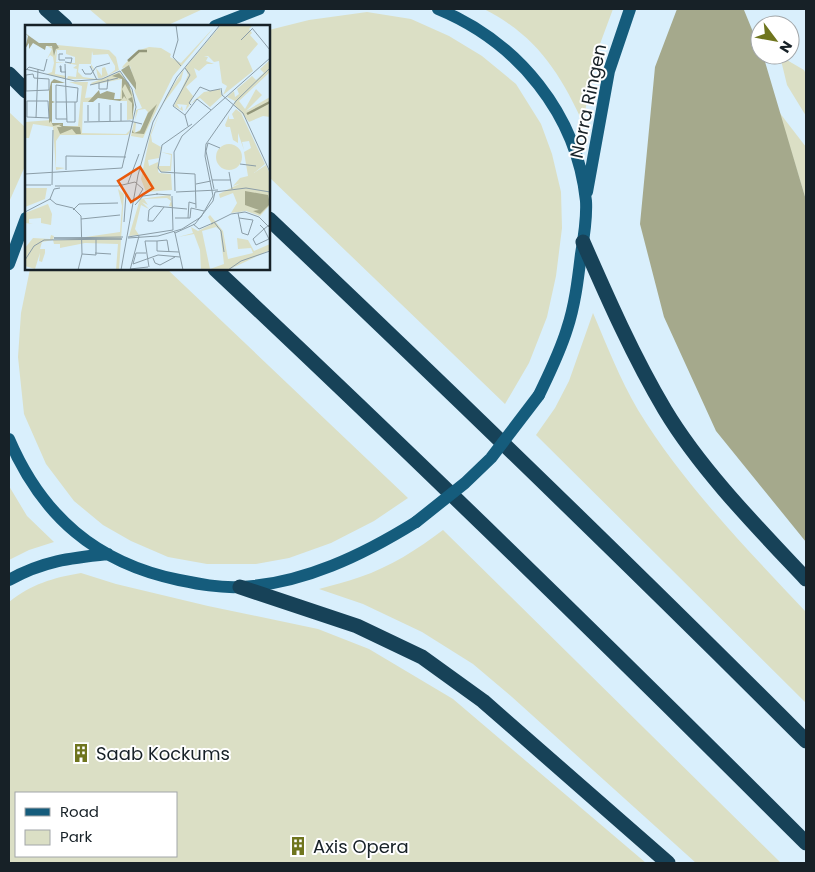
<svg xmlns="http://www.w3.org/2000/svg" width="815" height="872" font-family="Poppins,sans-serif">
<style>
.green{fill:#dbdfc5;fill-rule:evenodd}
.forest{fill:#a5a98c}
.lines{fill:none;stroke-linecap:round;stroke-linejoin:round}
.major{stroke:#155c7c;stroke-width:12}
.highway{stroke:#174258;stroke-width:15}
.major-bridge{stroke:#155c7c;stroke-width:12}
.labels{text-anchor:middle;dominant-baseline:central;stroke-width:4;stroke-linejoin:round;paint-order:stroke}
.street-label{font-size:18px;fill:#172127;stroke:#fff}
.poi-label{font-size:18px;fill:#172127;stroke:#fff;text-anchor:start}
.inset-river{fill:none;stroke:#92967a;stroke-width:2.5}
.inset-road{fill:none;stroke:#8b9da7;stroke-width:1}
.view{fill:#e8590c;fill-opacity:0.15;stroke:#e8590c;stroke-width:2.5}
.inset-edge{fill:none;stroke:#172127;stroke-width:2.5}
</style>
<rect width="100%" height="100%" fill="#d9effc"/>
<path class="green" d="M89 9H203L166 26H109Z
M484 9H613L597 52 588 87 584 125C560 73 537 36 484 9Z
M367 12 411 19 449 36 482 56 516 84 541 124 552 154 561 192 562 228 556 276 547 317 529 363 505 404 269 177V30L309 20Z
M780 56 804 70 806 74V116L787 85Z
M9 112 26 128V164L9 202Z
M779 112 806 147V200Z
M30 269H167L408 498 374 521 331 543 289 558 256 564H207L168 557 131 541 103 525 74 501 46 464 24 414 18 357 21 313Z
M593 313C607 346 620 379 638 410 684 485 746 548 806 612V703L536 435 555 408 569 381Z
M9 486 27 516 54 542 29 550 9 560Z
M443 530 781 863H696L512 697 473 664 422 632 363 604 319 589C332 585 346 582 360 577 390 567 418 549 443 530Z
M81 573 116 584 208 606 318 629 369 649 453 699 646 863H9V602C32 584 52 578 81 573ZM16 793H176V856H16Z"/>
<path class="forest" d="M677 9 744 10 760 49V55H763L806 200V542L716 431 664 317 640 224 655 67Z"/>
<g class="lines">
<path class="major" d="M438 9C518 42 577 114 586 201 587 218 584 237 581 254 578 279 575 305 567 329 560 352 549 374 539 395
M215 26 259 9
M587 192 609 71 630 9
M9 264 26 218
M9 439C42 516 96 563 179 580 199 584 219 588 240 587 303 584 363 555 416 522
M9 580C43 561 70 558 108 554"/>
<path class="highway" d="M46 9 65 26
M9 74 26 91
M269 219C450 391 630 565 806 741
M583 242C608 299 633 356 665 410 701 470 758 528 806 579
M215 269C415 457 612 649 806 843
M240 587 357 626 422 657 483 701 668 863"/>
<path class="major-bridge" d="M416 522 465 483 491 458 539 395"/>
</g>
<defs>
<g id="building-bare" transform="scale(1.5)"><path d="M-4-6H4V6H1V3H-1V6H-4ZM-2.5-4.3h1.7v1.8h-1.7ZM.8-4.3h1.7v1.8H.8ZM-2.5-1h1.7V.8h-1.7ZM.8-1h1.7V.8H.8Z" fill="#6f751e" stroke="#fff" stroke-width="2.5" paint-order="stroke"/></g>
</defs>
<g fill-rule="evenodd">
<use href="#building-bare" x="81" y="753"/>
<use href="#building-bare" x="298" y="846"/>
</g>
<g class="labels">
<g class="street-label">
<text transform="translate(588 101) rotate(-78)">Norra Ringen</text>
</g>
<g class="poi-label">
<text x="96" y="753">Saab Kockums</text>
<text x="313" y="846">Axis Opera</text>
</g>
</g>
<g transform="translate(25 25)">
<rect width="245" height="245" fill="#d9effc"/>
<path d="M191 0 148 51 118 113 106 111 109 97 114 99 111 98 110 108 116 104 123 87 120 84 113 85 110 95 111 85 117 83 109 65 111 64 105 41 97 43 98 41 112 26 124 22 136 23 146 29 145 32 156 38ZM196 0H228L224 4 227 8 225 10 233 19 222 32 228 46 198 70 202 61 197 58 194 36 189 37 183 31H179L183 32 181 36 189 39H182L174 46 169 43 172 52 161 62 168 71 164 81 160 86 162 80 152 79 155 84 157 81 158 86 149 81 163 50 160 43ZM21 20 28 22 30 31 32 20 84 25 91 32 94 45 77 53H73L71 43 77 51V43L80 42 83 50 90 45V41L83 29 68 30 67 26 66 39 70 46 66 42V39H54L53 47 58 52 71 54H42L43 51 51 52 52 44 48 43 52 40 41 38H50V32L41 29V25H32L31 37H40L31 38 30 49 41 51V54L22 49 27 47 29 38 28 32 25 30 22 34 27 24ZM245 35V47L214 76 220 84 231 64 237 70 221 86 245 72V92L238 91 224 97 209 79 210 76 202 72 209 66 210 72 214 69 212 64 227 51 231 55 239 48 235 44ZM159 44 156 55 138 79 126 110 127 117 136 122 134 133 123 135 124 141 133 137V141H145L146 130 136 127 147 129 146 146 136 147 133 143V146L134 148 146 149 147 165 121 167 116 154 125 110 142 70ZM95 47 109 70 108 94 102 95V76H95L97 54 67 60 66 58ZM44 57H63L60 73 87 70 86 75 72 72 68 77H58L57 108 101 109 106 104 103 110H35L31 116V142L40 143 31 145 28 102 8 99 4 113H0V97L26 95 27 98H38V101H53L57 61ZM195 64 197 71 185 82 175 73 165 79 179 67ZM211 84 216 88 240 139 229 148 241 140 245 149V180L235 191 221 186 206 188 212 178 208 168 195 173 194 169 216 158 208 161 215 153 223 151 219 127 226 123 224 116 217 117 219 125 213 108V118L208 115 205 102H201L200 100 204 90V94H209L207 89ZM191 132a13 13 0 1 1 26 0a13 13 0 1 1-26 0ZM0 163H22L20 174 0 182ZM93 164 99 169 94 245H91L93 219 60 218 35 223V219H29L28 215 17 217 15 224H20V228L17 237 14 236 15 228 10 244 0 241V223L8 213 25 214 26 210 29 211 28 215H40L95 207 97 181ZM145 170 148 182 144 181 146 176 142 173 119 174 123 180 117 177 124 184 116 180 110 204 114 210 104 211 115 174ZM23 179 27 189 26 200 16 198V193L4 194V198L8 199 0 198V188ZM185 190 198 206 203 234 228 228 226 223 213 224 212 213 223 215 229 226 245 219V225L203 245H163H176L175 225 169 209 153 212 168 208 166 202 173 206 187 199 183 192ZM191 202 195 205 199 239 185 244 177 206Z" fill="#dbdfc5" fill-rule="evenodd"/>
<path d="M0 8 14 18H31L34 23 31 24 29 31 27 21H21L20 25 8 18 4 24V18L0 24 3 11ZM104 40 111 58V65L96 45ZM94 48 104 58 109 80 107 94V78L103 74 107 72 100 59 97 64 102 75 99 71 98 73 95 76 73 73 68 77H63L74 65 75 69 82 66 90 68 89 74H97V54L87 51ZM29 54 40 58H27V76L30 77 27 78V98H38V101L55 102 56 109H51L47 104 35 109 32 102H46H37L34 100 37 99 28 101 26 96 24 98V66L26 57ZM132 79 119 109 107 108V105L109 108 115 106 123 88ZM220 166 243 170 245 179 235 189 228 186 234 185 220 180Z" fill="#a5a98c"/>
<path class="inset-river" d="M103 36 114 26H122M222 89 245 77"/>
<path class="inset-road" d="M151 0 153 15 148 32 156 41M227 3 245 25M216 15 227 4M38 29H34V35H40M40 37 46 38 47 33H40M40 39 42 97H50V77M65 41 72 55M160 43 165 50 148 81 160 90 163 101M0 44 50 56 77 54 95 46 107 64 111 82 97 143 0 149M57 44 60 49H66L71 42 85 38M1 45 4 42 19 46 22 34M36 47 35 41H36V47H41M8 49 9 53 24 54V65L1 66V50ZM74 58V64H82L83 54M65 60 93 53M196 63 197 70 218 88 245 147M2 76H23L24 93 2 92ZM31 77H52L53 63 31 60V94H42M74 78V96M63 80V96M85 80V96M166 80 164 78 175 62 185 66 195 64M160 90 172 74 186 85M11 93 13 44M96 96V78M59 97 105 96 117 99M167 99 137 120 133 143 136 147 170 149M215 139 231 141M41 145V131L101 132M204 147 207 164M170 149 171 183M187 155H206M103 158 114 129M171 159 186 156M0 160H26M27 160 28 105M30 161H93L110 157 118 164 113 172M189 164 181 126 183 118 195 123M150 166 149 127 157 111 245 33M151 167 193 165M190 167 221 163 245 167M131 169 146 170M147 171 148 205M25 174 31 179 48 183 56 191 57 229 53 245M110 180 118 171 133 169M139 182 128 196H123L124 185 129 181 162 184M48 185 54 179 93 178M0 187 25 174 29 164 35 163M213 188 214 193 228 195 223 210 217 208 214 193M150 193H165L166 183 179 186M163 193 164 177 171 179M56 194 95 190M99 197 101 169M189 197 196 206 199 227M168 199 174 204 188 198M186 199 206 189 220 187 234 192 245 203M235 200 239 204 228 214 231 220 244 214 239 204 244 200M148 206 150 208 170 199 188 176 190 167M150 208 158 245M103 212 148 205M103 213 133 211 157 204 176 192 188 171 180 131 181 119 211 76 245 43M97 214 29 213 98 212M132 216 142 215 144 227M70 228 86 229M121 228H111L108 239 133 230 155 232M57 229 71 230V214M128 233 130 238 135 240 150 232M0 235 9 221 19 215 97 214M124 242 120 216H132V226L154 227M105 244 123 242M96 245 113 150 128 97 152 52 195 0M105 245 114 211M203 245 216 236 245 226"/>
<path class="view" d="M115 142 128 163 106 177 93 156Z"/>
<rect width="245" height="245" class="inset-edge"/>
</g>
<rect width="815" height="872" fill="none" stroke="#172127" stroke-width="20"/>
<rect x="15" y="792" width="162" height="65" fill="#ffffff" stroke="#a2a6a9"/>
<rect x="25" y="808" width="25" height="8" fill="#155c7c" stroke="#a2a6a9"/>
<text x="60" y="817" font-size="15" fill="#172127">Road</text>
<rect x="25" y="830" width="25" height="15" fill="#dbdfc5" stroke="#a2a6a9"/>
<text x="60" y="842" font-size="15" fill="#172127">Park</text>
<g transform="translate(775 40) rotate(122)"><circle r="24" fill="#ffffff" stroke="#a2a6a9"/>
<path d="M0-4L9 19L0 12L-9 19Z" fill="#6f751e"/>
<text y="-8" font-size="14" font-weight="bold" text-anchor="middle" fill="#172127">N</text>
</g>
</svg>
